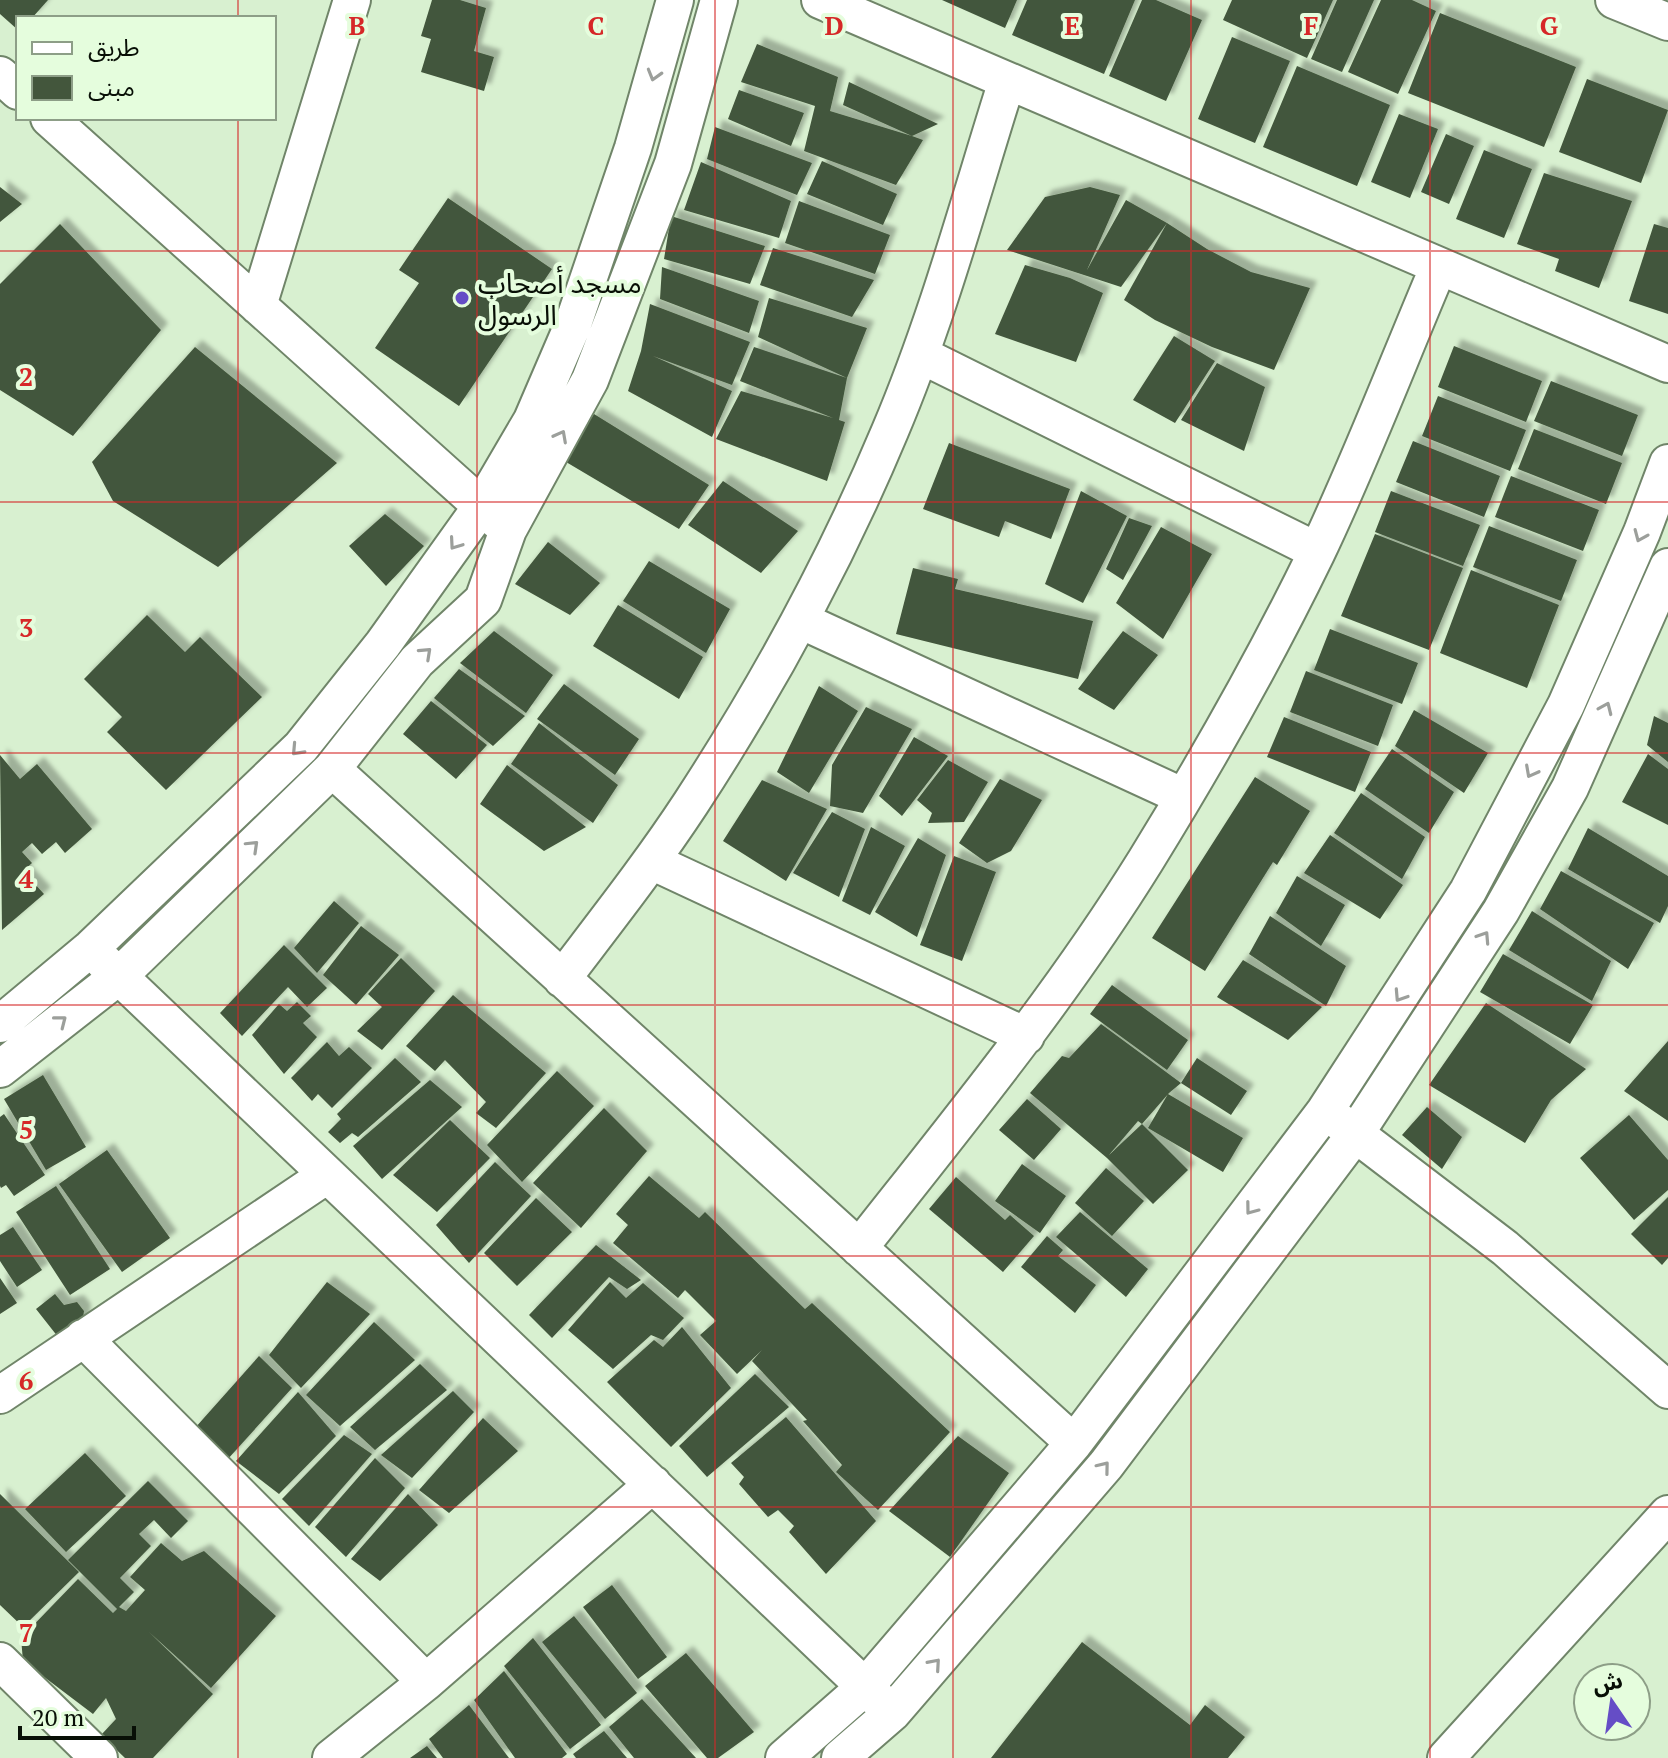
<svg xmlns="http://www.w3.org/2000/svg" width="1668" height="1758" font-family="'PT Serif','Noto Sans Arabic',serif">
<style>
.building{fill:#43563c;filter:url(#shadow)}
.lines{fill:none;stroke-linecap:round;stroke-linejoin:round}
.minor-casing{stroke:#708569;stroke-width:40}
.minor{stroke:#fff;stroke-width:36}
.oneway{stroke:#9c9f9b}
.grid{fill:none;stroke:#d62828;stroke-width:2;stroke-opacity:0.55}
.poi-dot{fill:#654dc6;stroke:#e5fddd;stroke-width:3}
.labels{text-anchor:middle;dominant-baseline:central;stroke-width:8;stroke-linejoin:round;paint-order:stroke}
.poi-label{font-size:28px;fill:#080f06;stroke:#e5fddd;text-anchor:start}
.grid-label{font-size:26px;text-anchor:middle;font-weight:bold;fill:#d62828;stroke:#e5fddd;stroke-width:8;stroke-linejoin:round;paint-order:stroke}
</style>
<defs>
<filter id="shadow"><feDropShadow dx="7" dy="-7" stdDeviation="2" flood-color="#0004"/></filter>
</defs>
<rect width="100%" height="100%" fill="#d8f0d0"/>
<path class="building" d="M0 0H48L32 18H18V30L0 14Z
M432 0H460L486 8 474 51 494 57 484 91 421 72 431 39 421 36Z
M942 0H1017L1005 28Z
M1027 0H1135L1104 74 1012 35Z
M1142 0H1156L1202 20 1166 101 1109 76Z
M1232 0H1333L1307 58 1223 20Z
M1337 0H1374L1342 72 1311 59Z
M1381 0H1412L1436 11 1398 94 1348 72Z
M1440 13 1576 67 1544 147 1408 93Z
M1232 37 1290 61 1255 143 1198 119Z
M757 44 838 77 830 111 912 136 843 105 849 82 938 124 912 136 923 140 896 185 804 151 815 106 741 82Z
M1297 66 1390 105 1357 186 1263 147Z
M1587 79 1668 110 1641 183 1559 152Z
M739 90 804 113 791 146 728 119Z
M1399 114 1438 129 1410 198 1371 182Z
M715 127 812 163 797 195 707 159Z
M1446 134 1474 146 1449 204 1421 192Z
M1484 150 1532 169 1504 238 1456 219Z
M822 161 897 194 883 225 807 194Z
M701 162 791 201 779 238 684 210Z
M1544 173 1632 201 1599 288 1555 271 1559 259 1517 244Z
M0 187 22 204 0 222Z
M1090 187 1120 195 1087 270 1126 200 1167 223 1207 249 1251 272 1310 288 1274 370 1212 347 1155 320 1124 300 1167 223 1121 287 1007 250 1045 197Z
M448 198 552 269 459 406 375 348 419 283 399 270Z
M799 201 890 235 875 274 785 243Z
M671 216 765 246 750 284 664 259Z
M60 224 161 330 73 436 0 390V284Z
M1654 224 1668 228V314L1629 301Z
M773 248 874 280 852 317 760 285Z
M1025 265 1070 278 1103 293 1076 362 995 334Z
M662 267 759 301 749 333 660 299Z
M769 298 867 328 847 378 758 337Z
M650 304 750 342 732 385 653 356 732 391 712 437 628 391 641 351Z
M1174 336 1215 361 1175 423 1133 400Z
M1454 346 1542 381 1526 422 1438 387Z
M195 347 337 463 218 567 113 501 92 462Z
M754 347 847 378 839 420 845 422 827 481 716 439 741 391 833 418 740 381Z
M1217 363 1265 387 1244 451 1181 420Z
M1551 381 1638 415 1622 456 1534 421Z
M1438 396 1526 430 1510 471 1422 436Z
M594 414 709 485 679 529 561 459Z
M1534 429 1622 463 1606 504 1518 469Z
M1413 441 1500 476 1484 517 1396 482Z
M949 443 1070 489 1051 539 1005 521 999 537 923 509Z
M1511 476 1599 510 1583 551 1495 517Z
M723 481 798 531 761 573 688 525Z
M1081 491 1127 516 1083 603 1045 584Z
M1391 491 1480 525 1463 566 1375 532Z
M385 514 424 546 386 586 349 546Z
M1129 518 1152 526 1123 580 1106 569Z
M1489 526 1577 560 1561 601 1473 567Z
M1161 527 1212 554 1163 639 1116 603Z
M1375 534 1463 568 1429 650 1341 616Z
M548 542 600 583 570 615 515 584Z
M649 561 730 609 706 653 623 601Z
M913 568 958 579 955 589 1093 621 1078 679 896 634Z
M1471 570 1559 605 1527 688 1440 653Z
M618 605 703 657 679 699 593 646Z
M147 615 185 652 200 637 262 697 166 790 107 732 122 717 84 679Z
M1330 629 1418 663 1402 704 1314 670Z
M494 631 553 675 526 713 460 663Z
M1123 631 1158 655 1114 710 1078 689Z
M459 669 525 716 493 746 434 698Z
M1306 671 1393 705 1378 746 1290 712Z
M564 684 639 739 615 775 537 719Z
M819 686 858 711 809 793 777 772Z
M431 701 487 745 456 779 403 734Z
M866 707 912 729 863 813 830 806 832 765Z
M1414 710 1488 753 1464 793 1395 746Z
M1654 716 1668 723V762L1647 745Z
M1284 717 1371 752 1355 792 1267 757Z
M539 723 618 785 593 823 511 764Z
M914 737 948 756 902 816 879 796Z
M1392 749 1454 792 1429 833 1365 789Z
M1648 754 1668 769V825L1622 802Z
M0 755 20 779 37 764 92 829 65 853 56 842 42 854 32 843 22 852 32 863 23 871 44 894 2 930Z
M948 760 988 782 964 822 928 823 932 813 917 800Z
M507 765 586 827 544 851 480 804Z
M1255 777 1310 811 1277 865 1273 862 1205 971 1152 938Z
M1000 779 1042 800 1011 851 987 863 959 843Z
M762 780 827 809 786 881 723 841Z
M1361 793 1425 837 1402 879 1334 833Z
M832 812 865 829 839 897 793 873Z
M871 827 905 846 870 915 842 901Z
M1588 828 1668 876V906L1660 923 1568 869Z
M1330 835 1403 885 1380 919 1304 873Z
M918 838 946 855 917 937 875 912Z
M954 856 996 872 962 961 920 945Z
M1561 871 1654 923 1628 969 1540 909Z
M1297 876 1345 905 1321 946 1276 913Z
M334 901 359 923 317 973 294 948Z
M1532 911 1611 961 1592 1001 1509 950Z
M1270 916 1346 966 1326 1006 1249 954Z
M361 926 399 955 356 1005 323 975Z
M284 945 327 988 307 1007 288 987 242 1036 220 1013Z
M1503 954 1593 1005 1570 1044 1480 992Z
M401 958 435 991 382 1050 357 1031 382 1007 368 994Z
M1243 960 1322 1007 1288 1040 1217 997Z
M1112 985 1188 1040 1167 1070 1090 1014Z
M453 995 546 1073 496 1128 476 1113 486 1102 445 1060 435 1071 406 1046Z
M297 1002 311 1016 303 1023 317 1037 284 1074 252 1035 279 1004 287 1011Z
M1486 1003 1586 1069 1551 1100 1525 1143 1429 1085Z
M1101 1024 1181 1083 1169 1093 1142 1124 1138 1121 1109 1155 1142 1124 1188 1170 1153 1204 1107 1158 1030 1093 1062 1056 1069 1058Z
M1668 1041V1121L1624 1091Z
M327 1042 339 1056 349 1047 372 1068 332 1108 318 1094 312 1101 291 1078Z
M395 1058 421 1082 358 1137 352 1133 340 1143 328 1132 341 1119 337 1114Z
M1197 1058 1247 1091 1231 1115 1181 1083Z
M557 1071 594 1106 522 1182 487 1145Z
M43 1075 86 1147 46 1170 4 1099Z
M430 1080 462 1107 382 1179 353 1146Z
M1168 1094 1243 1138 1223 1172 1148 1128Z
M1027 1099 1061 1129 1034 1160 999 1130Z
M1427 1107 1462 1137 1442 1169 1402 1135Z
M604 1108 647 1151 581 1228 533 1183Z
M4 1114 45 1175 14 1196 6 1185 1 1188 0 1186V1117Z
M1629 1115 1668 1160V1190L1634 1220 1580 1158Z
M450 1120 490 1158 437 1212 393 1175Z
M107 1150 170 1238 122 1272 59 1184Z
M495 1162 531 1196 469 1263 436 1225Z
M1022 1164 1066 1196 1040 1233 995 1201Z
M1106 1168 1144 1201 1112 1236 1075 1203Z
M649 1176 699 1218 705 1212 805 1309 812 1303 950 1432 878 1510 836 1472 842 1465 803 1421 807 1420 752 1361 762 1350 737 1374 700 1335 716 1321 685 1290 678 1298 613 1243 628 1225 616 1214Z
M956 1177 1005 1220 1010 1215 1034 1236 1003 1272 929 1209Z
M56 1186 110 1269 70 1295 16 1212Z
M1668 1197V1258L1662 1265 1631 1234Z
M536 1198 572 1232 517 1286 484 1253Z
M1080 1212 1148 1269 1126 1297 1056 1237Z
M13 1227 42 1270 17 1287 0 1261V1235Z
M1047 1236 1063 1250 1058 1256 1096 1285 1075 1313 1021 1267Z
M596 1245 641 1280 627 1289 609 1277 552 1338 529 1315Z
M0 1278 17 1303 0 1314Z
M327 1282 370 1314 301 1388 269 1355Z
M610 1282 626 1298 643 1283 684 1318 663 1340 651 1335 613 1369 568 1330Z
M55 1294 64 1305 77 1302 84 1311 82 1325 62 1342 36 1309Z
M374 1322 415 1360 340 1426 306 1395Z
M682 1327 731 1388 671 1447 607 1382 654 1340 663 1347Z
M259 1356 292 1388 227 1460 195 1428Z
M420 1364 447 1390 375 1450 350 1427Z
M755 1374 789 1407 707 1477 679 1446Z
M453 1391 474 1412 412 1478 381 1455Z
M298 1392 336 1436 279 1494 236 1461Z
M786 1417 876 1521 826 1574 789 1532 794 1526 778 1510 768 1517 739 1484 744 1477 731 1463Z
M483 1418 518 1451 449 1513 419 1490Z
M344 1435 372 1454 309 1526 282 1499Z
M958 1436 1009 1473 950 1557 889 1511Z
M85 1453 126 1496 66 1552 25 1509Z
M375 1458 405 1488 346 1557 315 1527Z
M148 1481 188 1521 171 1538 154 1520 139 1534 151 1546 120 1578 134 1592 119 1607 126 1611 145 1590 130 1577 161 1543 182 1561 204 1551 276 1616 211 1688 149 1632 213 1694 153 1758H125L101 1735 116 1719 106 1698 93 1714 23 1661 21 1638 78 1579 113 1613 117 1609 68 1560Z
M0 1494 79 1572 23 1627 0 1605Z
M408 1494 438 1525 380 1581 351 1559Z
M612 1585 667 1657 638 1679 583 1607Z
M574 1616 637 1693 605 1719 542 1642Z
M533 1638 601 1725 570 1749 504 1666Z
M1082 1642 1190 1725 1205 1705 1245 1737 1228 1758H991Z
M686 1653 754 1732 718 1758H707L645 1686Z
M504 1671 567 1754 562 1758H515L474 1700Z
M642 1699 696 1758H634L609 1727Z
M469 1705 509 1758H443L429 1739Z
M604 1731 627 1758H576L573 1754Z
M427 1746 437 1758H410Z"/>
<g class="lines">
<g class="minor-casing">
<path id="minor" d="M820 0 1668 364
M1614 0 1668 22
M0 75 18 91
M49 118 498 521
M258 306 352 0
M921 355 1317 551
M800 620 1184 797
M332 769 1074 1443
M651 861 1026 1036
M103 961 883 1704
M562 979C606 921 651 864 691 803 768 685 836 560 890 431 938 318 970 198 1007 81
M0 1024 91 948 301 747 383 644 481 507 532 420 572 327 633 148 675 0
M0 1069 119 976 332 769 417 661 483 600 508 530 590 380 673 164 719 0
M1336 1119 1505 1248 1668 1390
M859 1248C959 1121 1061 997 1146 860 1207 761 1265 659 1316 554 1361 460 1398 362 1439 266
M83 1338 426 1682
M0 1395 327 1175
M0 1661 99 1758
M331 1758 426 1682 653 1484
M784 1758 865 1687 1074 1443 1325 1111 1468 891 1566 705 1642 532 1668 463
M840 1758 892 1713 1106 1465 1356 1133 1501 911 1570 788 1668 567
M1446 1758 1668 1514"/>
</g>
<use href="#minor" class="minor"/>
</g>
<defs><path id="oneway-chevron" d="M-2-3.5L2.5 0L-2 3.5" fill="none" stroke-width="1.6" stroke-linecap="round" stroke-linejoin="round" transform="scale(2)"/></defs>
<g class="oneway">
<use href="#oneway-chevron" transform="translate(654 75) rotate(106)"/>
<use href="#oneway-chevron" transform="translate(561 436) rotate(-62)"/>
<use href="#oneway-chevron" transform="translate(1640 536) rotate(113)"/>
<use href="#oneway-chevron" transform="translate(455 544) rotate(125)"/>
<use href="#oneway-chevron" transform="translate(426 653) rotate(-43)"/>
<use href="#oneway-chevron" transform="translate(1606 708) rotate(-66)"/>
<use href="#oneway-chevron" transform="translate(297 750) rotate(133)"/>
<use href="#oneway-chevron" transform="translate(1531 772) rotate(118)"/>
<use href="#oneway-chevron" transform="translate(253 846) rotate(-44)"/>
<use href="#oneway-chevron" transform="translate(1484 937) rotate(-57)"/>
<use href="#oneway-chevron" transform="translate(1400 996) rotate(123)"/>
<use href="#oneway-chevron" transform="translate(61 1021) rotate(-38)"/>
<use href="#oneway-chevron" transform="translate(1251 1209) rotate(127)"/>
<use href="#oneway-chevron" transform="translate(1104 1467) rotate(-51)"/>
<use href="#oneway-chevron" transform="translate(935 1664) rotate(-49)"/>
</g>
<path class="grid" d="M238 0V18M477 0V1758M715 0V1758M953 0V1758M1191 0V1758M1430 0V1758M238 118V1758M0 251H1668M0 502H1668M0 753H1668M0 1005H1668M0 1256H1668M0 1507H1668"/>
<circle class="poi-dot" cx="462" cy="298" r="8"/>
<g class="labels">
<g class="poi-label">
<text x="478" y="282">مسجد أصحاب<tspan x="478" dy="32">الرسول</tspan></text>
</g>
</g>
<g class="grid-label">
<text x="357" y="35">B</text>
<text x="596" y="35">C</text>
<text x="834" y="35">D</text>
<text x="1072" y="35">E</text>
<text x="1311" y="35">F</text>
<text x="1549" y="35">G</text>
<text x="26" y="386">2</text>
<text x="26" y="637">3</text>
<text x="26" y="888">4</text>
<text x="26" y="1139">5</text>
<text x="26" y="1390">6</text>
<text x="26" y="1642">7</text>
</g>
<rect x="16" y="16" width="260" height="104" fill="#e5fddd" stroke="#8d9e87" stroke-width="2"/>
<rect x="32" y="42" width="40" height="12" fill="#ffffff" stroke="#8d9e87" stroke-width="2"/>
<text x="88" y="56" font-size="24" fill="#080f06">طريق</text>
<rect x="32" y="76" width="40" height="24" fill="#43563c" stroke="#8d9e87" stroke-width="2"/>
<text x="88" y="96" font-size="24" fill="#080f06">مبنى</text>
<g transform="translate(1612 1702) rotate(347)"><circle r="38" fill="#e5fddd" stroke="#8d9e87" stroke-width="2"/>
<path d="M0-6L14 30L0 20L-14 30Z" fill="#654dc6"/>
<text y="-12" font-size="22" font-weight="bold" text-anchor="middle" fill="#080f06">ش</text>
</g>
<path d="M20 1726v12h114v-12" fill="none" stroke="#080f06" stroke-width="4"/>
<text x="32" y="1726" font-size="24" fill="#080f06" stroke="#e5fddd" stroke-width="6" paint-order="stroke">20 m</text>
</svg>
